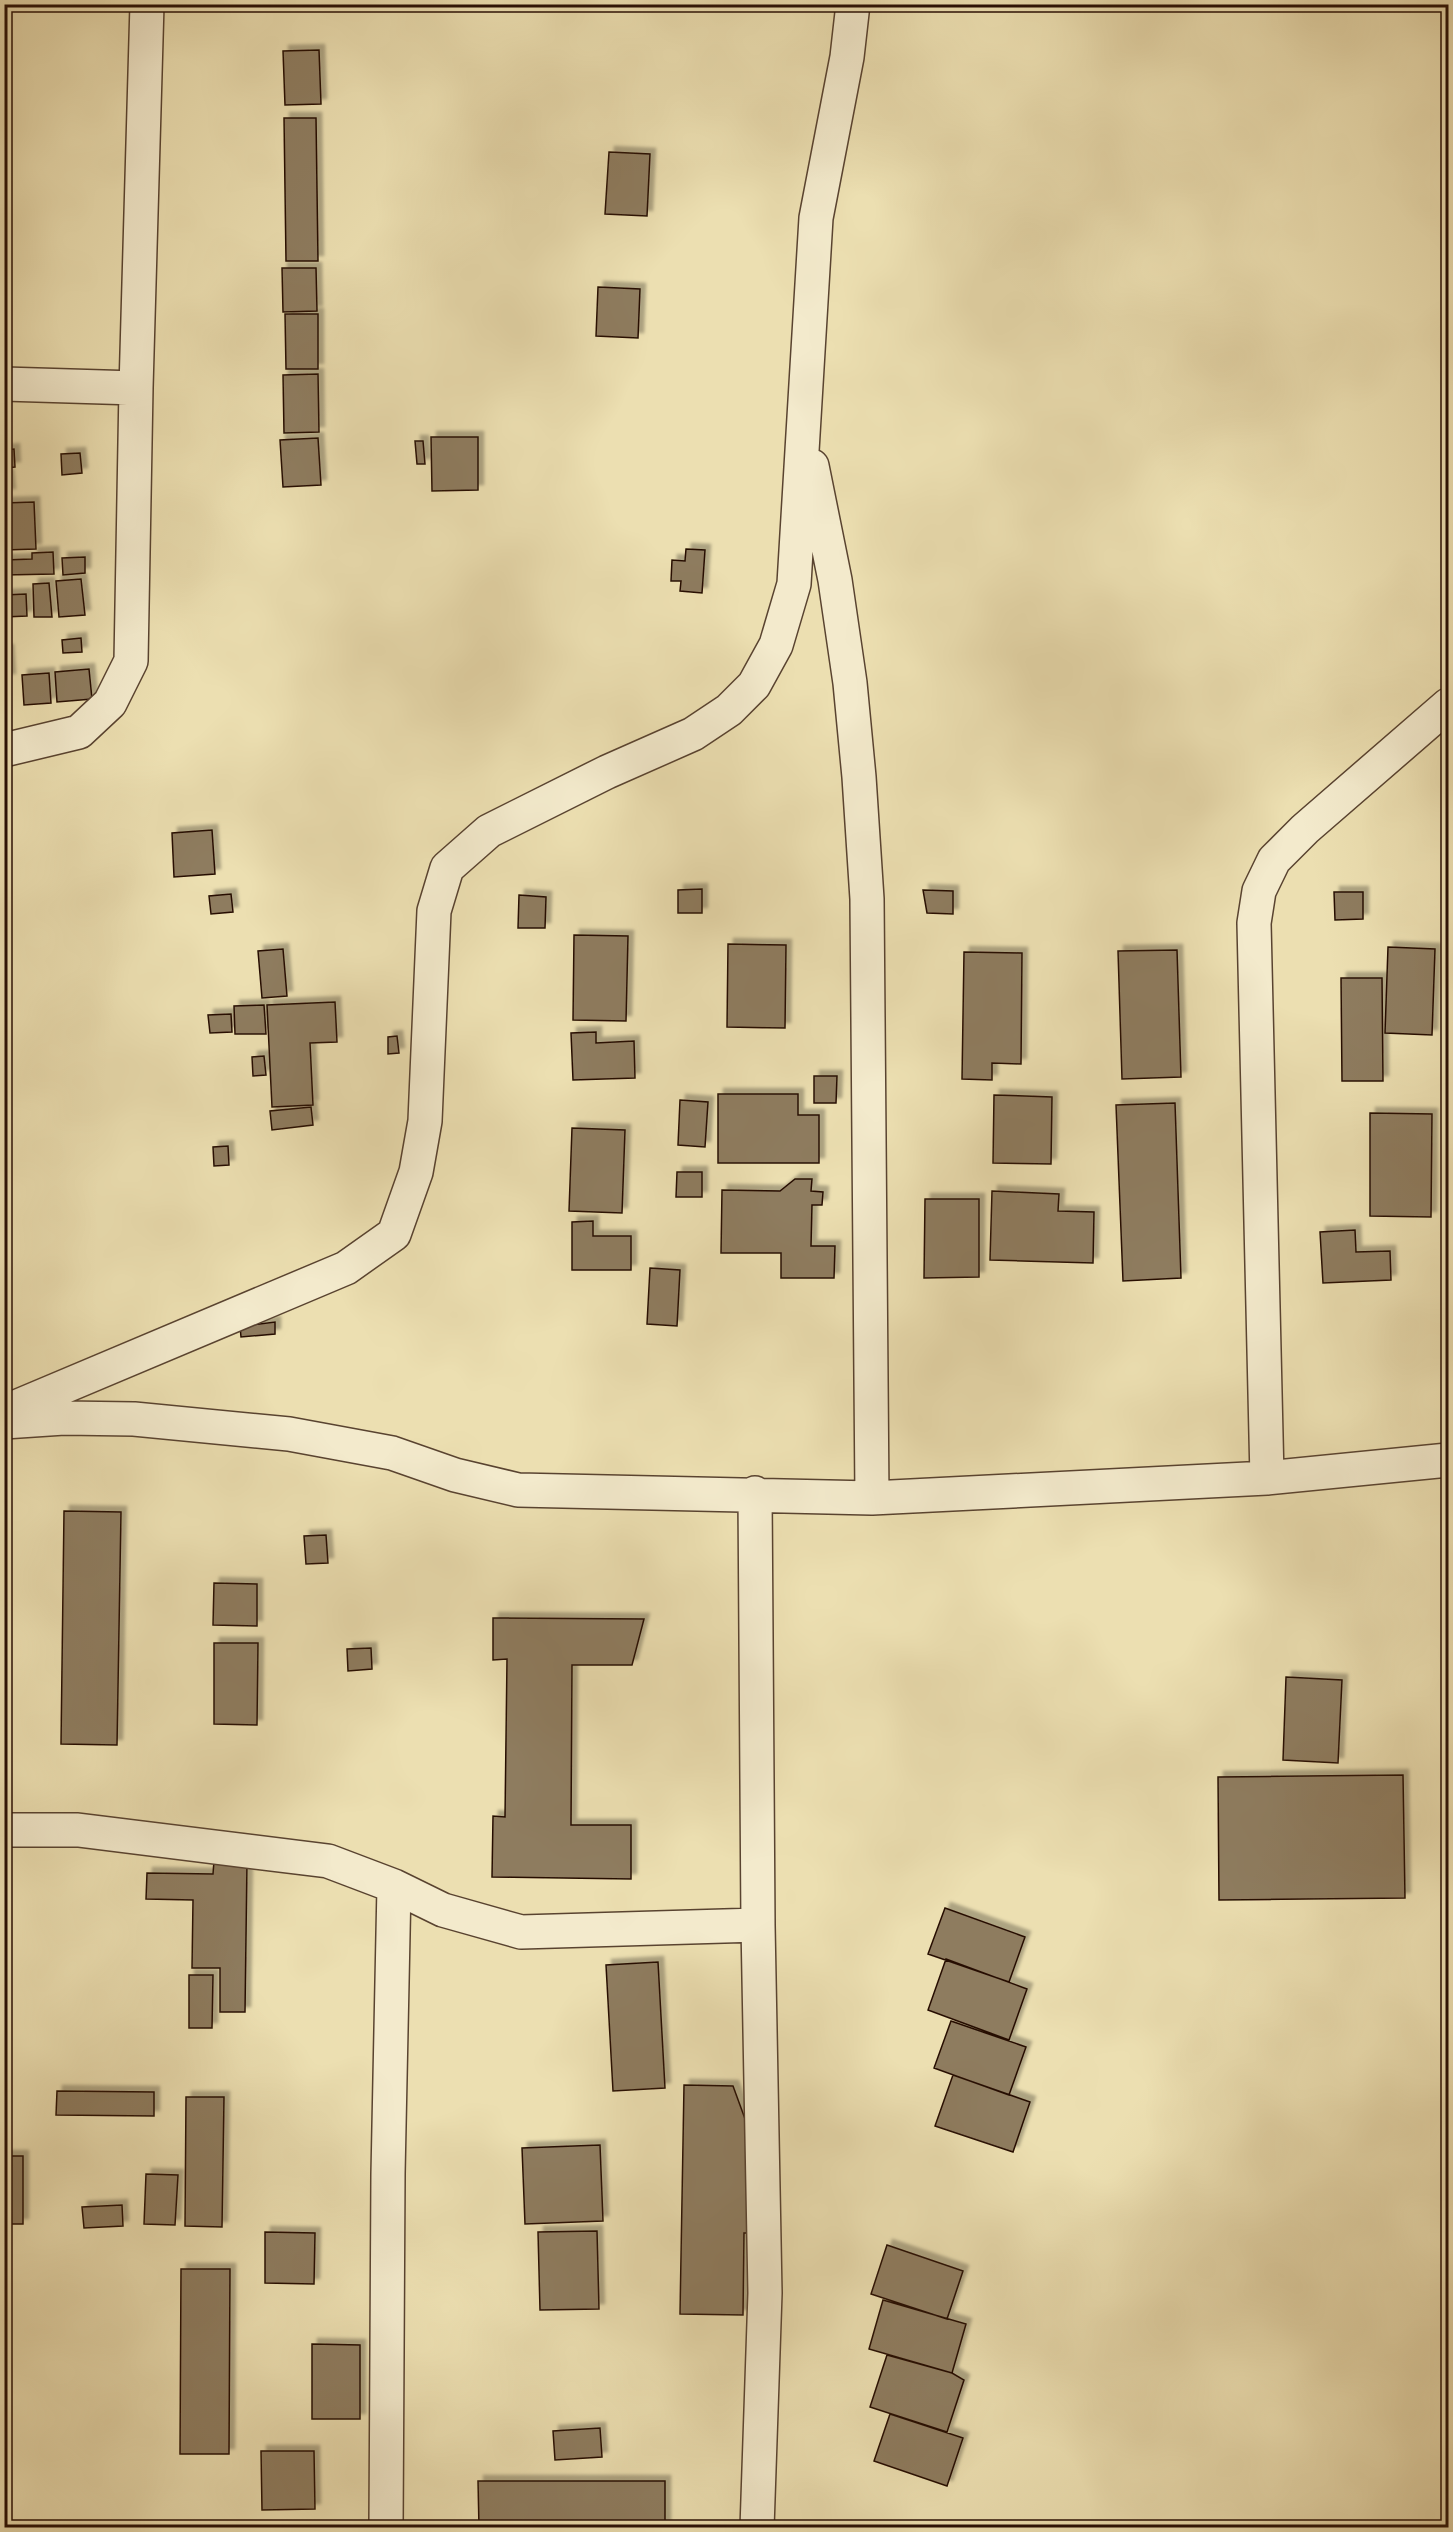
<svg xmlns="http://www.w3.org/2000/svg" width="1453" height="2532" font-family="'Old Standard TT',serif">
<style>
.building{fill:#8e7b5e;stroke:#280f05;stroke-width:1.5;filter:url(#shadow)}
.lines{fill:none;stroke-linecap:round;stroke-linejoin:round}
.minor-casing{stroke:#594330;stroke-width:36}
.minor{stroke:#f3eacc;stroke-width:33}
</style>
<defs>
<filter id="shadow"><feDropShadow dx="5.5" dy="-5.5" stdDeviation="1.5" flood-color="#0004"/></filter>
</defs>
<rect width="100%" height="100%" fill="#ecdfb1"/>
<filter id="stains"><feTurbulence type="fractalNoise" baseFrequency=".00333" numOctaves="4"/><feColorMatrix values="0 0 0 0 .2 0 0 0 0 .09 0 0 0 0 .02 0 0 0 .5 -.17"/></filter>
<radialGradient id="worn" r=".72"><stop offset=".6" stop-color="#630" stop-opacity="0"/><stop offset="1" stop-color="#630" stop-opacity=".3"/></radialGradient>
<path class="building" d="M319 50 321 104 285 105 283 51Z
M284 118H316L318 261H286Z
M609 152 650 154 647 216 605 214Z
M282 268H316L317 311 283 312Z
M598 287 640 289 638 338 596 336Z
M285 314H318V369H286Z
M318 374 319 432 284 433 283 375Z
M431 437H478V490L432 491Z
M318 438 321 485 283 487 280 440Z
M415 441H423L425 464H417Z
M14 449 15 467 4 468V450Z
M80 453 82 473 62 475 61 454Z
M4 475H8L10 494H4Z
M34 502 36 549 4 550V503Z
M686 549 705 550 702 593 680 591 681 581H671L672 560 685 561Z
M53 552 54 574 4 575V560L32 559V553Z
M85 557V573L63 575 62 558Z
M81 579 85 615 59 617 56 581Z
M49 583 52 617H34L33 584Z
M26 594 27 616 4 617V595Z
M81 638 82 652 63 653 62 640Z
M4 650H8L10 679H4Z
M89 669 92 699 57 702 55 672Z
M49 673 51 703 24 705 22 675Z
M212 830 215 874 174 877 172 833Z
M702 889V913H678V890Z
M923 890 953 891V914L927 913Z
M1334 892H1363V919L1335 920Z
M231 894 233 912 211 914 209 896Z
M519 895 546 897 545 928H518Z
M574 935 628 936 626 1021 573 1020Z
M728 944 786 945 785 1028 727 1027Z
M1388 947 1435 949 1432 1035 1385 1033Z
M283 949 287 996 262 998 258 951Z
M1177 950 1181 1077 1122 1079 1118 951Z
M964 952 1022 953 1021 1064 992 1063V1080L962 1079Z
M1341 978H1382L1383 1081H1342Z
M335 1002 337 1042 310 1043 313 1105 272 1107 267 1005Z
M264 1005 266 1034H235L234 1006Z
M231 1014 232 1032 210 1033 208 1015Z
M596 1032V1043L634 1041 635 1078 573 1080 571 1033Z
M397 1036 399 1053 388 1054V1037Z
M264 1056 266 1075 253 1076 252 1057Z
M814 1076H837L836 1103H814Z
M718 1094H798V1115H819V1163H718Z
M994 1095 1052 1097 1051 1164 993 1163Z
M680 1100 708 1102 705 1147 678 1145Z
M1175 1103 1181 1278 1123 1281 1116 1105Z
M311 1107 313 1125 272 1130 270 1111Z
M1370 1113 1432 1114 1431 1217 1370 1216Z
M572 1128 625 1130 622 1213 569 1211Z
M228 1146 229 1165 214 1166 213 1147Z
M677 1172H702V1197H676Z
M795 1179H812L811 1191 823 1192 822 1205H812L811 1246H835L834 1278H781V1253H721L722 1190 780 1191Z
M992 1191 1059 1194 1058 1211 1094 1212 1093 1263 990 1260Z
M925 1199H979V1277L924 1278Z
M593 1221V1236H631V1270H572V1222Z
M1355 1230 1356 1252 1390 1251 1391 1280 1323 1283 1320 1232Z
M650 1268 680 1270 677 1326 647 1324Z
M239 1315 252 1325 275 1322V1334L241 1337Z
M64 1511 121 1512 117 1745 61 1744Z
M326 1535 328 1563 306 1564 304 1536Z
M214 1583 257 1584V1626L213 1625Z
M493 1618 644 1619 632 1665H572L571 1825H631V1879L492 1877 493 1816 505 1817 507 1659 493 1660Z
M214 1643H258L257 1725 214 1724Z
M371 1648 372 1669 348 1671 347 1649Z
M1286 1677 1342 1680 1338 1763 1283 1760Z
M1403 1775 1405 1898 1219 1900 1218 1777Z
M214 1861H247L245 2012H220V1968H192L193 1900 146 1899 147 1873 213 1874Z
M945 1908 1025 1937 1009 1982 928 1954Z
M946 1959 1027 1989 1009 2040 928 2010Z
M658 1962 665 2088 613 2091 606 1965Z
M189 1975H213L212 2028H189Z
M951 2021 1026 2047 1009 2095 934 2068Z
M953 2075 1030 2102 1013 2152 935 2126Z
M684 2085 733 2086 763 2168 762 2233H744L743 2315 680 2314Z
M57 2091 154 2092V2116L56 2115Z
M186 2097H224L222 2227 185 2226Z
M600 2145 603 2221 525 2224 522 2148Z
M4 2156H23V2224H4Z
M146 2174 178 2175 175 2225 144 2224Z
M122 2205 123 2226 84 2228 82 2207Z
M597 2231 599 2309 540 2310 538 2232Z
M265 2232 315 2233 314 2284 265 2283Z
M887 2245 963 2271 947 2319 871 2294Z
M181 2269H230L229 2454H180Z
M883 2300 966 2324 952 2373 869 2349Z
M312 2344 360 2345V2419H312Z
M887 2355 952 2373 964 2380 947 2432 870 2407Z
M890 2414 963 2438 947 2486 874 2461Z
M600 2428 602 2457 555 2460 553 2431Z
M261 2451H314L315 2509 262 2510Z
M478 2481H665V2528H479Z"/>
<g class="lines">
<g class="minor-casing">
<path id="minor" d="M4 384 136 388
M812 466 835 580 850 683 859 777 867 899 872 1498
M4 750 79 732 110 703 131 661 136 388 147 4
M4 1412 346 1268 394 1234 416 1172 425 1121 434 911 447 868 489 831 607 772 693 734 729 710 754 685 776 645 794 584 816 218 847 57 853 4
M4 1422 64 1418 134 1419 289 1434 392 1453 455 1475 518 1490 872 1498 1267 1478 1448 1460
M1267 1478 1254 923 1259 891 1274 860 1305 829 1448 705
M755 1493 758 1925 765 2293 757 2528
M4 1830H78L328 1861 394 1886 443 1910 521 1932 758 1925
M386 2528 388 2174 394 1886"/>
</g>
<use href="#minor" class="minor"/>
</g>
<rect width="1453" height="2532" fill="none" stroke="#ecdfb1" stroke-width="24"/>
<rect x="6" y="6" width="1441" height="2520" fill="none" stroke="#280f05" stroke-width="3"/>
<rect x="12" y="12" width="1429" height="2508" fill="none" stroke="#280f05" stroke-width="1.5"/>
<rect width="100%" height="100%" filter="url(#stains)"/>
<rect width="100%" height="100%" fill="url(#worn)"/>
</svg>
